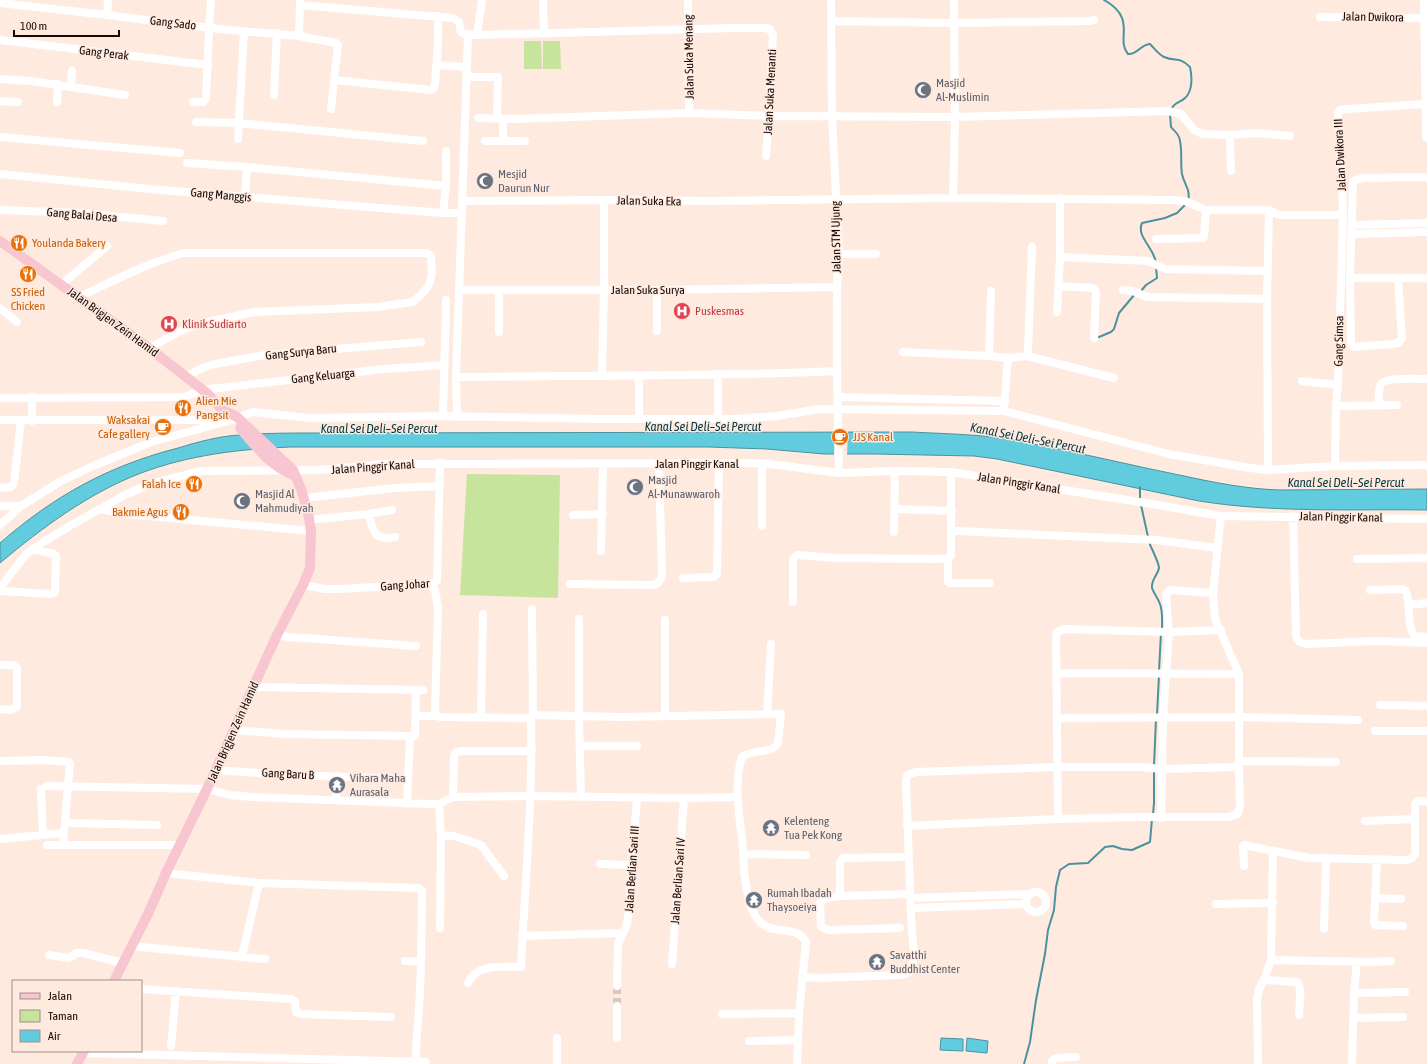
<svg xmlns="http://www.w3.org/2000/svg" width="1427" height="1064" font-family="'Asap Condensed',sans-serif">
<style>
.green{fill:#c6e49c}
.water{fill:#62ccdf;stroke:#4b929e}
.pier{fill:#ffeae0}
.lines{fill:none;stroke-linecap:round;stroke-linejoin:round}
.stream{stroke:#4b929e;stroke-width:2}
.minor-tunnel{stroke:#dcc8bf;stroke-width:8;stroke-dasharray:8 4;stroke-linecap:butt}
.minor{stroke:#fff;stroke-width:8}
.major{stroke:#f8c6d1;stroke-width:10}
.labels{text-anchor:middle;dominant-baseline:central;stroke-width:3;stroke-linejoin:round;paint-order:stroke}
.street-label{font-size:12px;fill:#140905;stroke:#ffeae0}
.worship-label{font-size:12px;fill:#5b616d;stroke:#ffeae0;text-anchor:start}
.food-label{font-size:12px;fill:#c56008;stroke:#ffeae0;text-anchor:start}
.health-label{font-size:12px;fill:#be3a42;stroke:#ffeae0;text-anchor:start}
.water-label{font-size:13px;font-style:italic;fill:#053941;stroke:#ffeae0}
</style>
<rect width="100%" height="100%" fill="#ffeae0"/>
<path class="green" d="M524 41H541L542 69H524Z
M543 41H560L561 69H543Z
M467 474 560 475 558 598 460 595Z"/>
<path class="water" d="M912 432C947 434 983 434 1018 441 1073 451 1129 465 1184 476 1216 483 1248 489 1280 490L1427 489V510C1351 509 1274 513 1199 501L997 459 974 456 875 454H824L767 449 708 447H291C240 449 189 455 141 473 89 493 43 527 0 563V543C54 496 108 466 178 448 198 442 219 436 240 435 264 433 289 433 313 433Z
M941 1038 963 1039V1051L940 1050Z
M967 1038 988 1041 987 1053 966 1051Z"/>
<path class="pier" d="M835 431H848L847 456H834Z"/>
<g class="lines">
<path class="stream" d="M1104 0C1138 19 1115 39 1128 54 1138 55 1139 45 1150 44 1154 48 1158 54 1164 57 1176 62 1179 56 1190 67 1192 76 1193 91 1185 98 1180 103 1174 102 1171 110
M1170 114 1171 127C1174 131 1177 132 1179 137 1183 149 1180 162 1182 174 1184 184 1191 190 1188 201
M1156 263C1154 247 1136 237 1142 223L1165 218 1177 213 1186 204
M1141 291 1146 285 1157 278 1156 267
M1099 337 1111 332 1114 329 1119 313 1135 294
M1140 487V500
M1141 505 1148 537
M1149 542C1151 548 1159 562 1159 568 1158 575 1151 579 1152 588 1154 594 1158 598 1160 604 1163 612 1162 621 1162 629
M1159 671 1161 633
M1157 715 1159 675
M1154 766 1156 719
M1153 814 1154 803V771
M1024 1064 1030 1042 1036 1000 1045 954 1048 930 1054 910 1056 887 1060 870 1069 864 1088 863 1105 847 1113 846 1122 849 1132 850 1150 842 1152 819"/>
<path class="minor-tunnel" d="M617 1006V986"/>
<path class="minor" d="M543 0 544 34
M688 0 689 113
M831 0 832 116 839 254 837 287V371L839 473
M1424 0 1426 137
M0 3 107 15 209 28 299 36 336 43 338 45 334 80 431 90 434 88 435 84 438 44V16
M300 5 453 18 459 22 461 32 464 34 477 35 734 28H763L770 29 773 35 769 116 766 156
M107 15 108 0
M1320 17 1427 18
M831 21 954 23 1090 21 1094 20
M477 35 482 0
M299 36 300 1
M0 40 208 65
M436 65 466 67
M466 77H498L497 118
M0 79 31 81 125 95
M71 87 72 71
M274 95 277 33
M0 101 18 102
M57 102 58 84
M193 102H203L206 99 209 28 211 0
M331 109 334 80
M478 118 513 119 689 113 769 116 955 117 1168 111 1181 114 1194 130 1203 134 1230 135 1257 133 1290 136
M503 118V140
M196 122 239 123 423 141
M1230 135 1231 171
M0 137 180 153
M238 139 244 31
M485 141H525
M187 163 247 167 446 186
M0 174 160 190 443 213H461
M245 197 247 167
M953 198 955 117 954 0
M462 201 604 200 710 201 953 198 1173 200 1185 201 1206 210H1269L1279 215H1343
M0 210 80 213 163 221
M443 213 446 186V151
M1352 225 1427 223
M1352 234 1427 232
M1156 239 1203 238 1204 236 1206 210
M839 254H876
M1060 257 1148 261 1165 269 1267 271
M1350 278H1427
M1398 279 1402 338 1398 343 1392 344 1354 347 1351 344 1350 278 1353 181 1363 178 1427 177
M61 285 107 246
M1058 286 1093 288 1096 292 1094 338
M459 290H657L837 287
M1123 290 1133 291 1147 297 1267 299
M79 297C113 281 147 263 184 253H427L431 256C431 263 433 271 431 278 430 287 419 298 412 302L378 307 254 312 208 322 185 329 149 348
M0 308 17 322
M1057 312 1060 257V198
M657 331V290
M499 332V290
M903 352 989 356 1008 358 1004 407
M989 356 991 291
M1027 356 1114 378
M1008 358 1027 356 1028 349 1032 247
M718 374V418
M602 375 604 290V200
M639 376V419
M185 377 202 368 215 364 265 355 421 342
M456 377C583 375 710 377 837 371
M1302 381 1338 385
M32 397V421
M838 397 1005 401
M0 398 185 397 202 390 384 369 445 365
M1379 405C1379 399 1378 389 1381 384 1386 377 1418 379 1427 379
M1336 406 1397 405
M443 416 446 300
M457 417 456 377 468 35
M0 420H198L215 423
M762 463V526
M1335 466 1336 406 1338 385 1343 215 1342 180 1338 113 1340 110 1347 109 1425 104
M1268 470 1267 299 1269 210
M0 488 11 487 14 483 21 421
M304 498 395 488 440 486
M0 506H21
M99 509 126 514 311 531
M895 509 952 511
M369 514C373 533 375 541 395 537
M573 515 603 514
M1221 516 1213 593 1215 619 1239 674V767L1240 805 1238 814 1229 817H1140L1058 819 1056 636 1057 632 1064 629 1169 632 1221 630
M1293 516 1296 635C1297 642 1301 643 1307 644L1376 641 1427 643
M308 520 369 514 392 510
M0 525 21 506 61 481 93 466 151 442 232 420 253 412 310 418 443 416 602 419H734L777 416 820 409 1004 411 1169 454 1250 468 1268 470 1335 466 1427 465
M957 531 1156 540 1217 548
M894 532 895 471
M601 551 603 464
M948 558V582L950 583H990
M1357 559 1427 558
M683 578 713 577 717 574 719 464
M429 584 435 590 438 608 435 711 436 716 441 717 531 718 533 715 620 717 781 714 778 743C772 755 752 748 742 757 733 782 740 821 743 848 744 858 743 868 745 878 747 892 750 914 761 923 774 935 798 925 806 942L799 1013 797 1064
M570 584 653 585 658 583 662 576 659 464
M303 585 325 589H340L429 584 437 581 440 463
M0 588 26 554 45 541 66 528 123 496 147 485 196 472 204 471 319 470 385 464 762 463 839 473 895 471 951 472 1152 504 1221 516 1427 519
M1370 590 1403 589 1406 591C1411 604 1406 626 1415 636L1427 637
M0 591 51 594 54 593 55 591 56 556 54 554 32 549
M793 602V559L797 555 837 558 939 559 948 558 951 556V472
M1409 605 1427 603
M532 609 533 715
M579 619V716L581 797
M277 635 289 637 416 646
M0 665H13L17 668V707L10 710 0 709
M1057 673 1239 674
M253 687 423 690
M1380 705 1427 706
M767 714 771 644
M416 716H436
M665 716V620
M481 717 483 614
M1057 718 1239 717 1358 720
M234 730 285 734 414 736H415L416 691
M1375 731H1427
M580 746H637
M0 761 44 760 69 762 70 764 63 844
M1239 761 1336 762
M215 770 288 775 408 779
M47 786 207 789 230 795 252 797 429 804H439L453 797 530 796 684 798 738 797
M41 789 43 835
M453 797 454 756 456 752 463 751H532
M336 800 337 776
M407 804 410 736
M439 804 441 835 440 928
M1161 818 1163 717 1169 632 1166 596 1168 592 1171 590 1213 593
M1365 821 1415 819
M66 823 157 825
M907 826 1058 819
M441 835 454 836 481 845 504 876
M0 839 63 833
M47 845H179
M743 854 806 855
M901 857 843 858 840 862V896L910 894
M1377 859 1374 922 1375 925 1403 926
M600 864 633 865
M1244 866 1243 846 1244 845 1309 858 1407 860 1412 858 1415 854V804L1418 801H1427
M166 873 259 883 242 956
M259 883 419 888 422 891V893L421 962
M1026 902a10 10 0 1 1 20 0a10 10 0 1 1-20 0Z
M840 896 826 898 820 903 821 926 825 929 830 930 900 928
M910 898 1029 894
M1375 898 1401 899
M1216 904 1273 903
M911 908 1026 904
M1324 929 1326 858
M522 936 622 933
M131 946 265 959
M49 955 69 958 76 953H83L123 963
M1271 960 1373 962 1391 961
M405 961 421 962 420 993 415 1064
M672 964 684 798
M802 977 819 978 902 975 910 972 912 970 914 955 911 917 906 782 907 775 916 772 1057 767H1140L1162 769 1239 767
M1264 980 1297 982C1303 989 1299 1006 1299 1015
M468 983C476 963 503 967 521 967 525 884 533 801 531 718
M617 986 618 944 627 924 629 909 637 797
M141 989 291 999 295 1002 296 1012 300 1014 391 1017
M1354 993 1405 992
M617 1006V1038
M722 1014 799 1013
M1354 1018 1403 1017
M749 1041 797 1040
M171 1046 176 991
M83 1053 426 1062V1064
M557 1064V1038
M1052 1064V1061L1056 1058 1076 1057
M1258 1064 1257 1000 1259 989 1264 980 1271 960 1273 851
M1352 1064 1354 993 1357 962"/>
<path class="major" d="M0 241 149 348 208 394 226 414
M240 428C258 449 269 465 295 476
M114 981 148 914 166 873 207 789 277 635 303 585 310 568 311 531 308 513 301 489 293 470 237 417 221 409
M77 1064 84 1051"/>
</g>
<defs>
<g id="mosque-disc" transform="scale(0.9)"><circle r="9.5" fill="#6b7280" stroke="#ffeae0"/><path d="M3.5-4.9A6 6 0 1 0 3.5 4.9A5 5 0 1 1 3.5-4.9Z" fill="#fff"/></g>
<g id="restaurant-disc" transform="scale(0.9)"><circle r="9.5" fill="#e8710a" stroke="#ffeae0"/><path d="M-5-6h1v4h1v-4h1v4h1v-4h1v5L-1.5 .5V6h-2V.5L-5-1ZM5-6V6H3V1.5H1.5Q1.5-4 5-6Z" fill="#fff"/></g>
<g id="hospital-disc" transform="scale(0.9)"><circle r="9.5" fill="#e0444e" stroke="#ffeae0"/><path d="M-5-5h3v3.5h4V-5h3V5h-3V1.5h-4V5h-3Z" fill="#fff"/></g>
<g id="cafe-disc" transform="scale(0.9)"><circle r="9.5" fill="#e8710a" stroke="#ffeae0"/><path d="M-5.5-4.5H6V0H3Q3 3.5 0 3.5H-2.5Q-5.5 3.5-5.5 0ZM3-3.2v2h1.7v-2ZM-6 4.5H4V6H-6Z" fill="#fff"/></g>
<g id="temple-disc" transform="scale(0.9)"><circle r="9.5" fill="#6b7280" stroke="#ffeae0"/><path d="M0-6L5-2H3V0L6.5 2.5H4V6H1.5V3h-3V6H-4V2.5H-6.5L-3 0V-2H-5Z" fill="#fff"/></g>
</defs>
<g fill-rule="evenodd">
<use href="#mosque-disc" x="923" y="90"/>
<use href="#mosque-disc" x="485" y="181"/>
<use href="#restaurant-disc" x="19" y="243"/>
<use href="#restaurant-disc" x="28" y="274"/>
<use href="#hospital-disc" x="682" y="311"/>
<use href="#hospital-disc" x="169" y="324"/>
<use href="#restaurant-disc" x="183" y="408"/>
<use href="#cafe-disc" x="163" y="427"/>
<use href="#cafe-disc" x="840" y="437"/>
<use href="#restaurant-disc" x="194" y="484"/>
<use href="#mosque-disc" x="635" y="487"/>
<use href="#mosque-disc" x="242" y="501"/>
<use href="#restaurant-disc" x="181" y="512"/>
<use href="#temple-disc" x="337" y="785"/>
<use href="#temple-disc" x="771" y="828"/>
<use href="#temple-disc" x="754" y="900"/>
<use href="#temple-disc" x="877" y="962"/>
</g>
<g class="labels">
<g class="street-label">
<text transform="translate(1373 17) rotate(1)">Jalan Dwikora</text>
<text transform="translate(173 23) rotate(7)">Gang Sado</text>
<text transform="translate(104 53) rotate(7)">Gang Perak</text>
<text transform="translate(689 57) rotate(-91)">Jalan Suka Menang</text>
<text transform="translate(770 92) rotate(-87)">Jalan Suka Menanti</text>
<text transform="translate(1340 155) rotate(-93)">Jalan Dwikora III</text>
<text transform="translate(221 195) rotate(5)">Gang Manggis</text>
<text transform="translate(649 201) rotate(1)">Jalan Suka Eka</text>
<text transform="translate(82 215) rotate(5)">Gang Balai Desa</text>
<text transform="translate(836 237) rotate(-91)">Jalan STM Ujung</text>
<text x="648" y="290">Jalan Suka Surya</text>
<text transform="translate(113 322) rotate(36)">Jalan Brigjen Zein Hamid</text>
<text transform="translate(1339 341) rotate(-89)">Gang Simsa</text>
<text transform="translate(301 352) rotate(-6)">Gang Surya Baru</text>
<text transform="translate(323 376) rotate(-6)">Gang Keluarga</text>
<text x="697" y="464">Jalan Pinggir Kanal</text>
<text transform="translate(373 467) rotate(-4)">Jalan Pinggir Kanal</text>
<text transform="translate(1019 483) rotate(9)">Jalan Pinggir Kanal</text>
<text transform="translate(1341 517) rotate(1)">Jalan Pinggir Kanal</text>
<text transform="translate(405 585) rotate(-4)">Gang Johar</text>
<text transform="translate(233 732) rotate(-66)">Jalan Brigjen Zein Hamid</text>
<text transform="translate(288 774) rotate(3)">Gang Baru B</text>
<text transform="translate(632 869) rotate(-86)">Jalan Berlian Sari III</text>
<text transform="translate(678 881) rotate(-86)">Jalan Berlian Sari IV</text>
</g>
<g class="worship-label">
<text x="936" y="83">Masjid<tspan x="936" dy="14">Al-Muslimin</tspan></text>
<text x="498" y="174">Mesjid<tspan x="498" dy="14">Daurun Nur</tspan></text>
<text x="648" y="480">Masjid<tspan x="648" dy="14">Al-Munawwaroh</tspan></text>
<text x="255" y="494">Masjid Al<tspan x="255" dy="14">Mahmudiyah</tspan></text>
<text x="350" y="778">Vihara Maha<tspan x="350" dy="14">Aurasala</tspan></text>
<text x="784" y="821">Kelenteng<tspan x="784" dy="14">Tua Pek Kong</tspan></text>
<text x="767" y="893">Rumah Ibadah<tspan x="767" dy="14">Thaysoeiya</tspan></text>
<text x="890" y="955">Savatthi<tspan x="890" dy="14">Buddhist Center</tspan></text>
</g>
<g class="food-label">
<text x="32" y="243">Youlanda Bakery</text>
<text x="28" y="292" text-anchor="middle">SS Fried<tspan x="28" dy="14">Chicken</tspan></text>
<text x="196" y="401">Alien Mie<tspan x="196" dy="14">Pangsit</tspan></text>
<text x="150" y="420" text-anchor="end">Waksakai<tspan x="150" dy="14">Cafe gallery</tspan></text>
<text x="853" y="437">JJS Kanal</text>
<text x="181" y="484" text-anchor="end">Falah Ice</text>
<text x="168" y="512" text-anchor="end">Bakmie Agus</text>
</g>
<g class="health-label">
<text x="695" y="311">Puskesmas</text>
<text x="182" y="324">Klinik Sudiarto</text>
</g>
<g class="water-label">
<text x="703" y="426">Kanal Sei Deli–Sei Percut</text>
<text x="379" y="428">Kanal Sei Deli–Sei Percut</text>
<text transform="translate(1028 438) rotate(11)">Kanal Sei Deli–Sei Percut</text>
<text x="1346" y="482">Kanal Sei Deli–Sei Percut</text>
</g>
</g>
<rect x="12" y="980" width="130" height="72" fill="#ffeae0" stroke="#a19088"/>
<rect x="20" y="993" width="20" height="6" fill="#f8c6d1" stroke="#a19088"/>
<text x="48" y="1000" font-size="12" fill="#140905">Jalan</text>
<rect x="20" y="1010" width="20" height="12" fill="#c6e49c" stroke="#a19088"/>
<text x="48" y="1020" font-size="12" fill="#140905">Taman</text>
<rect x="20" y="1030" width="20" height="12" fill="#62ccdf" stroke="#a19088"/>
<text x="48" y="1040" font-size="12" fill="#140905">Air</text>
<path d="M14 30v6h105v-6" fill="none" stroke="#140905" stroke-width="2"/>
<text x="20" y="30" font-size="12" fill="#140905" stroke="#ffeae0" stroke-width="3" paint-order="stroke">100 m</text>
</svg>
